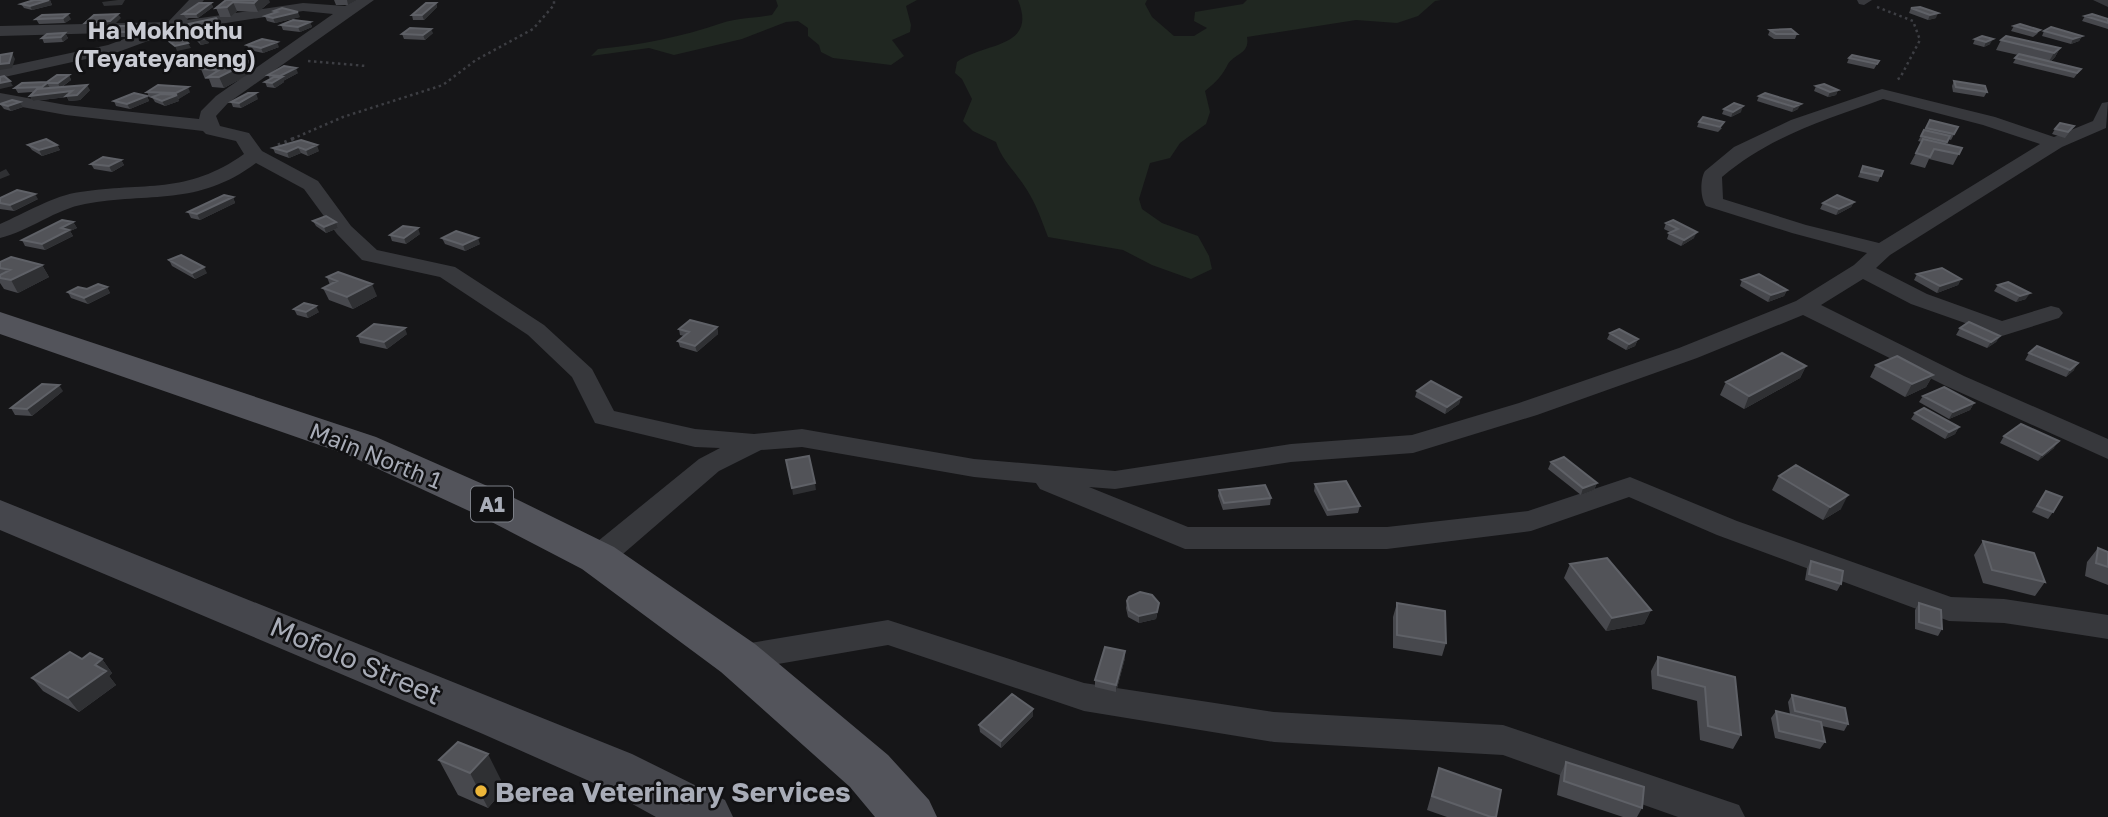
<svg xmlns="http://www.w3.org/2000/svg" width="2108" height="817" font-family="'Golos Text',sans-serif">
<style>
.green{fill:#202721}
.lines{fill:none;stroke-linecap:round;stroke-linejoin:round}
.path-far1{stroke:#3d3e43;stroke-width:2.5;stroke-dasharray:2.5 3.5;stroke-linecap:butt}
.path{stroke:#3d3e43;stroke-width:3.5;stroke-dasharray:2.5 4.5;stroke-linecap:butt}
.minor{fill:#37383c;fill-rule:evenodd}
.secondary{fill:#45464c;fill-rule:evenodd}
.primary{fill:#53545b;fill-rule:evenodd}
.wall{fill:#47484d}
.shaded-wall{fill:#2f3033}
.building{fill:#525358;stroke:#5f6167;stroke-width:2}
.poi-dot{fill:#edb639;stroke:#111113;stroke-width:2.5}
.labels{text-anchor:middle;dominant-baseline:central;stroke-width:5;stroke-linejoin:round;paint-order:stroke}
.shield{fill:#111113;stroke:#7b7e86;stroke-width:2}
.shield-label{font-size:21px;font-weight:bold;fill:#a8acb7}
.street-label{font-size:23px;fill:#a8acb7;stroke:#111113}
.far-district-label{font-size:24px;font-weight:bold;fill:#c9cbd3;stroke:#111113}
.near-street-label{font-size:28px;fill:#a8acb7;stroke:#111113}
.near-poi-label{font-size:28px;font-weight:bold;fill:#a8acb7;stroke:#111113;text-anchor:start}
</style>
<rect width="100%" height="100%" fill="#161618"/>
<path class="green" d="M776 0H917L906 6 911 25 910 32 892 40 904 56 891 65 833 58 821 52 819 45 808 36V28L798 21 786 22 742 39 674 55 649 48 591 56 598 49C641 45 681 37 722 23 737 18 756 18 772 15L778 6Z
M1018 0H1147L1145 4 1152 17 1174 36H1194L1207 28 1194 21 1195 12 1243 4 1247 0H1441L1435 1 1418 16 1397 23 1356 20 1247 37C1250 54 1235 53 1228 64 1222 76 1216 82 1205 91L1210 112 1206 124 1180 143 1170 158 1150 163 1139 199 1142 209 1162 223 1198 236 1209 256 1212 269 1191 279 1152 265 1123 250 1048 237C1042 221 1036 204 1027 190 1017 173 1002 161 996 142L973 131 963 121 972 99 962 79 955 73 957 62C984 42 1038 49 1018 0Z"/>
<g class="lines">
<path class="path-far1" d="M1877 7 1913 21 1920 40 1900 78 1896 80
M308 61 366 66
M292 139 343 117 443 85 476 60 533 29 554 5V0"/>
<path class="path" d="M278 145 297 137"/>
<path class="minor" d="M189 0H204L187 20 303 3 345 6 356 0H374L228 103 216 116 220 126 249 133 262 151 318 181 351 226 377 250 455 267 544 325 592 369 614 411 695 429 754 434 802 429 974 459 1115 471 1291 444 1412 435 1519 403 1679 348 1796 301 1854 265 1867 253 1792 233 1706 206C1700 198 1700 179 1705 171L1734 147 1791 120 1882 89 1995 117 2054 137 2093 121 2102 103 2108 102 2106 128 2062 147 1890 255 1876 268 1927 294 2002 321 2051 306 2059 308 2063 313 2059 318 2002 336 1911 304 1863 279 1821 305 1964 376 2108 439V459L1946 386 1803 315 1697 358 1537 415 1413 453 1291 462 1115 489 1089 487 1188 527H1387L1528 511 1630 477 1737 521 1951 597 2004 599 2108 615V639L2004 623 1949 621 1717 535 1629 497 1531 531 1387 549H1185L1040 489 1036 483 974 477 802 447 761 450 719 471 609 566 598 569 587 566 583 558 587 550 699 459 720 448 695 447 595 423 572 377 528 335 440 277 362 260 337 234 304 189 256 163C197 207 150 192 85 204 56 209 29 231 0 238V224C23 214 55 195 80 192 144 182 187 195 244 154L236 141 206 134 203 131 66 115 0 103V93L66 105 199 119 201 111 216 96 333 14 303 11 175 31 118 52 0 78V68L108 45 143 32 0 36V26L168 22ZM1883 99 1983 125 2040 144 1879 243 1806 225 1723 199 1722 177C1770 136 1825 120 1883 99Z
M1857 0H1872L1864 5 1859 4Z
M2093 0H2108V7Z
M888 620 1084 683 1274 712 1503 725 1739 805 1745 817H1678L1503 755 1274 742 1084 711 888 645 738 671 726 667 721 658 726 649 738 645Z"/>
<path class="secondary" d="M0 500 632 754 725 800 733 817H656L596 784 483 734 0 530Z"/>
<path class="primary" d="M0 312 376 437 510 496 614 547 755 644 888 755 929 800 937 817H875L850 787 721 672 582 569 480 516 348 455 0 334Z"/>
</g>
<path class="wall" d="M50 0 52 5 32 10 24 8 21 4Z
M226 0 270 2 258 12 237 11 231 17H220L216 8Z
M334 0H357L348 5H336Z
M211 3 213 7 198 18H186L183 14Z
M436 3 437 7 424 20H413L412 15Z
M1920 7 1936 18 1928 20 1909 13 1911 8Z
M274 11 300 17 275 23 267 21 265 16 274 13Z
M42 15 71 19 65 23 39 24 36 19Z
M2085 16 2108 19V29L2082 21Z
M310 22 312 27 300 32 283 30 281 25Z
M189 24 223 29 202 34 209 43 201 45 196 40 194 35H195Z
M135 26 137 31 127 37H105L103 32Z
M2014 26 2040 30 2037 34 2033 37 2011 31Z
M1770 30 1797 34 1795 39H1774L1768 35Z
M2044 31 2082 36 2079 41 2071 44 2042 36Z
M65 33 68 38 63 42 44 43 42 38Z
M433 33 425 40 404 39 402 34Z
M1982 36 1990 44 1984 47 1973 44 1975 39Z
M2001 40 2060 48 2055 57 2050 62 2081 69 2074 78 2013 63 2018 55 1996 50Z
M247 45 279 47 263 53 249 50Z
M1849 58 1879 61 1874 69 1847 63Z
M251 61 255 71 224 88 212 87 209 79H205L201 69Z
M298 73 283 81 284 82 275 88 267 87 265 82 270 79 268 75Z
M69 75 71 80 62 87 90 90 80 100 69 101 67 97 33 101 30 96 33 92 18 93 15 88 47 82Z
M1954 81 1987 92 1984 97 1953 92 1952 86Z
M1816 86 1838 90 1836 95 1828 97 1814 91Z
M147 92H190L178 99 179 101 165 106 155 102 152 97H149Z
M147 96 149 101 130 109 116 106 114 101Z
M1759 96 1798 109 1792 112 1757 101Z
M258 99 241 108 233 107 231 102Z
M20 102 23 107 11 111 4 109 0 104Z
M1724 109 1741 112 1731 117 1722 114Z
M1930 120 1958 127 1951 140 1948 139 1946 144 1962 148 1953 165 1929 159 1925 168 1910 164 1922 142 1918 141Z
M1699 122 1722 128 1718 132 1697 127Z
M2074 126 2065 138 2052 134 2055 129Z
M301 140 319 151 308 156 301 153 289 158 275 153 273 148Z
M28 145H57L60 150 42 156 32 150Z
M121 160 124 165 112 172 94 169 91 164Z
M1863 166 1883 171 1878 182 1858 177Z
M233 197 235 203 200 220 191 218 188 212Z
M0 198 38 199 14 211 0 209Z
M1854 202 1851 207 1836 215 1820 209 1823 203Z
M313 221 336 222 338 228 326 233 316 226Z
M73 222 77 228 70 231 73 236 45 250 25 246 22 240Z
M1666 223 1694 238 1681 246 1667 239 1669 233 1670 232 1664 229Z
M420 234 406 244 392 241 390 235Z
M442 238 480 244 465 251 445 244Z
M169 260 207 273 195 279 172 266Z
M0 262 42 265 49 277 18 293 4 289 0 283Z
M1917 274 1961 279 1958 285 1937 293 1914 280Z
M327 277 377 296 353 309 329 300 323 288 330 285Z
M1742 280 1787 290 1784 296 1768 302 1740 286Z
M1998 285 2026 299 2016 302 1994 291Z
M107 287 110 293 88 304 71 298 68 292Z
M294 309 319 312 308 318 297 315Z
M717 327 718 334 697 352 680 347 678 341 684 336 680 335 679 329Z
M1960 328 2000 336 1996 342 1987 348 1956 335Z
M1610 333 1638 339 1635 346 1626 350 1607 339Z
M407 334 387 349 360 343 358 336Z
M2029 353 2074 370 2066 377 2025 360Z
M1876 365 1933 375 1926 387 1905 397 1870 377Z
M1806 366 1800 378 1744 409 1720 395 1726 382Z
M63 391 32 416 15 415 11 408Z
M1417 391 1461 397 1459 404 1445 414 1415 397Z
M1923 396 1974 403 1970 410 1949 419 1919 402Z
M1915 413 1959 427 1955 434 1945 439 1911 419Z
M2004 436 2054 448 2038 461 2000 443Z
M1551 462 1597 483 1594 490 1581 495 1548 469Z
M1779 476 1841 509 1823 520 1772 490Z
M1315 484 1360 506 1358 513 1327 516 1314 491Z
M1219 490 1271 498 1270 505 1223 510 1218 496Z
M2046 491 2053 512 2048 519 2032 512Z
M1983 541 2045 582 2035 596 1983 583 1974 555Z
M2098 548 2108 552V585L2085 576 2087 562Z
M1811 561 1841 584 1837 591 1805 580 1807 568Z
M1570 564 1651 610 1644 624 1606 631 1564 578Z
M1127 601 1158 610 1156 619 1139 623 1128 617 1126 608Z
M1397 603 1446 643 1442 656 1393 648V617Z
M1919 603 1942 629 1938 636 1915 629V610Z
M1658 657 1735 677 1741 735 1733 749 1700 740 1697 701 1652 689 1651 671Z
M1125 658 1116 692 1095 687V680Z
M82 659H102L112 673 109 676 116 685 79 712 43 691 32 678Z
M1792 695 1848 724 1844 731 1822 726 1825 742 1820 749 1775 738 1771 718 1776 711 1790 714 1788 702Z
M1033 716 1001 748 980 732 979 725Z
M439 760 505 788 488 808 458 795Z
M1566 762 1642 808 1637 817H1623L1557 795 1560 775Z
M1439 768 1496 817H1447L1427 810Z"/>
<path class="shaded-wall" d="M50 0 52 5 32 10 30 6Z
M118 0H125L122 5 104 6 102 2Z
M257 0H269L270 2 258 12 254 3Z
M347 0H357L348 5Z
M233 2 237 11 231 17 227 7Z
M211 3 213 7 198 18 196 14Z
M436 3 437 7 424 20 422 15Z
M298 12 300 17 275 23 273 18Z
M1938 13 1936 18 1928 20 1930 15Z
M68 14 71 19 65 23 63 18Z
M118 14 121 18 113 26 88 27 85 23Z
M310 22 312 27 300 32 298 27Z
M221 25 223 29 195 35 193 30Z
M135 26 137 31 127 37 125 32Z
M431 29 433 33 425 40 423 35Z
M65 33 68 38 63 42 61 37Z
M2082 36 2079 41 2071 44 2073 39Z
M207 38 209 43 201 45 199 40Z
M1993 39 1990 44 1984 47 1986 42Z
M277 42 279 47 263 53 261 48Z
M188 43 191 48 177 51 175 46Z
M2060 48 2055 57 2048 63 2054 53Z
M12 53 15 59 12 68 0 70V64Z
M251 61 255 71 224 88 219 77Z
M296 68 298 73 283 81 284 82 275 88 272 83 281 78 280 76Z
M69 75 71 80 60 88 58 83Z
M10 81 13 86 0 89V83Z
M47 83 50 88 45 92 42 87Z
M87 85 90 90 80 100 69 101 67 97 33 101 30 96Z
M188 87 190 92 179 99 176 93Z
M1838 90 1836 95 1828 97 1830 92Z
M256 93 258 99 241 108 239 103Z
M177 95 179 101 165 106 162 101Z
M147 96 149 101 130 109 127 104Z
M20 102 23 107 11 111 8 106Z
M1801 104 1798 109 1792 112 1794 107Z
M1743 106 1741 112 1731 117 1733 112Z
M57 145 60 150 42 156 39 150Z
M317 145 319 151 308 156 306 150Z
M298 147 301 153 289 158 287 152Z
M121 160 124 165 112 172 109 166Z
M6 169 10 175 0 179V172Z
M35 194 38 199 14 211 10 205Z
M233 197 235 203 200 220 197 214Z
M1854 202 1851 207 1836 215 1839 209Z
M73 222 77 228 70 231 73 236 45 250 42 244 61 228Z
M336 222 338 228 326 233 324 227Z
M418 228 420 234 406 244 404 238Z
M1697 232 1694 238 1681 246 1684 240Z
M478 238 480 244 465 251 463 245Z
M42 265 49 277 18 293 11 280Z
M204 267 207 273 195 279 192 273Z
M1961 279 1958 285 1937 293 1940 286Z
M372 284 377 296 353 309 347 297Z
M107 287 110 293 88 304 84 298Z
M1787 290 1784 296 1768 302 1771 295Z
M2030 293 2026 299 2016 302 2020 296Z
M316 306 319 312 308 318 306 312Z
M717 327 718 334 697 352 695 346Z
M405 328 407 334 387 349 384 342Z
M2000 336 1996 342 1987 348 1991 342Z
M1638 339 1635 346 1626 350 1629 344Z
M2078 363 2074 370 2066 377 2070 370Z
M1806 366 1800 378 1744 409 1749 396Z
M1933 375 1926 387 1905 397 1912 384Z
M59 385 63 391 32 416 27 409Z
M1461 397 1459 404 1445 414 1447 407Z
M1974 403 1970 410 1949 419 1953 412Z
M1959 427 1955 434 1945 439 1949 432Z
M2059 441 2054 448 2038 461 2042 455Z
M815 483 816 490 793 495 792 488Z
M1597 483 1594 490 1581 495 1583 488Z
M1848 495 1841 509 1823 520 1830 507Z
M1159 603 1156 619 1139 623V616Z
M1651 610 1644 624 1606 631 1612 618Z
M1125 651V658L1116 692V685Z
M102 659 112 673 109 676 116 685 79 712 68 698 95 665Z
M1033 709V716L1001 748V741Z
M488 754 505 788 488 808 470 773Z"/>
<path class="building" d="M34 0H49L30 6 21 4Z
M226 0H257L254 3 233 2 227 7 216 8Z
M199 3H211L196 14H183Z
M426 3H436L422 15H412Z
M1920 7 1938 13 1930 15 1911 8Z
M282 8 298 12 273 18 265 16 277 12 274 11Z
M68 14 63 18 36 19 42 15Z
M118 14 110 21 85 23 94 15Z
M2092 14 2108 19V23L2085 16Z
M216 18 221 25 193 30 189 24Z
M293 20 310 22 298 27 281 25Z
M2020 24 2040 30 2036 32 2014 26Z
M113 26H135L125 32H103Z
M2051 27 2082 36 2073 39 2044 31Z
M410 28 431 29 423 35 402 34Z
M1791 29 1797 34H1776L1770 30Z
M65 33 61 37 42 38 47 34Z
M201 33 207 38 199 40 194 35Z
M1982 36 1993 39 1986 42 1975 39Z
M2006 36 2060 48 2054 53 2001 40Z
M184 39 188 43 175 46 170 42Z
M262 39 277 42 261 48 247 45Z
M12 53 9 63 0 64V55Z
M2019 54 2081 69 2077 73 2015 58Z
M1852 55 1879 61 1877 64 1849 58Z
M215 60 251 61 219 77H208L219 70 201 69Z
M284 66 296 68 280 76 268 75Z
M57 75H69L58 83H47L42 87 15 88 22 83 47 82Z
M4 76 10 81 0 83V77Z
M274 77H282L272 83 265 82Z
M1954 81 1985 86 1987 92 1956 87Z
M1824 84 1838 90 1830 92 1816 86Z
M87 85 77 95 66 96 72 91 30 96 37 89Z
M158 85 188 87 176 93 147 92Z
M134 93 147 96 127 104 114 101Z
M248 93H256L239 103 231 102Z
M1765 93 1801 104 1794 107 1759 96Z
M161 94 177 95 162 101 152 97Z
M12 100 20 102 8 106 0 104Z
M1734 103 1743 106 1733 112 1724 109Z
M1703 117 1724 122 1720 127 1699 122Z
M1930 120 1958 127 1954 134 1926 128Z
M2060 123 2074 126 2068 132 2055 129Z
M1924 130 1950 136 1947 142 1921 136Z
M46 139 57 145 39 150 28 145Z
M1923 139 1962 148 1959 154 1934 149 1930 157 1916 153Z
M301 140 317 145 306 150 298 147 287 152 273 148Z
M103 157 121 160 109 166 91 164Z
M1863 166 1883 171 1881 176 1861 172Z
M17 190 35 194 10 205 0 203V198Z
M224 195 233 197 197 214 188 212Z
M1837 195 1854 202 1839 209 1823 203Z
M326 216 336 222 324 227 313 221Z
M62 220 73 222 61 228 69 230 42 244 22 240Z
M1673 220 1697 232 1684 240 1669 233 1678 229 1666 223Z
M403 226 418 228 404 238 390 235Z
M456 231 478 238 463 245 442 238Z
M181 255 204 267 192 273 169 260Z
M11 257 42 265 11 280 0 278V275L10 270 0 268V262Z
M1942 268 1961 279 1940 286 1917 274Z
M338 272 372 284 347 297 323 288 337 281 327 277Z
M1759 274 1787 290 1771 295 1742 280Z
M2008 282 2030 293 2020 296 1998 285Z
M98 284 107 287 84 298 68 292 78 287 87 289Z
M304 303 316 306 306 312 294 309Z
M690 320 717 327 695 346 678 341 689 332 679 329Z
M1969 322 2000 336 1991 342 1960 328Z
M374 324 405 328 384 342 358 336Z
M1619 329 1638 339 1629 344 1610 333Z
M2037 346 2078 363 2070 370 2029 353Z
M1782 353 1806 366 1749 396 1726 382Z
M1897 356 1933 375 1912 384 1876 365Z
M1431 381 1461 397 1447 407 1417 391Z
M42 384 59 385 27 409 11 408Z
M1944 387 1974 403 1953 412 1923 396Z
M1924 408 1959 427 1949 432 1915 413Z
M2021 424 2059 441 2042 455 2004 436Z
M809 456 815 483 792 488 786 460Z
M1564 457 1597 483 1583 488 1551 462Z
M1796 465 1848 495 1830 507 1779 476Z
M1346 481 1360 506 1328 510 1315 484Z
M1265 485 1271 498 1224 503 1219 490Z
M2046 491 2062 497 2053 512 2037 506Z
M1983 541 2034 553 2045 582 1992 570Z
M2098 548 2108 552V567L2096 563Z
M1607 558 1651 610 1612 618 1570 564Z
M1811 561 1843 571 1841 584 1809 574Z
M1140 592 1152 595 1159 603 1157 612 1139 616 1129 610 1127 601 1129 597Z
M1397 603 1445 611 1446 643 1397 635Z
M1919 603 1941 610 1942 629 1919 622Z
M1105 647 1125 651 1116 685 1095 680Z
M70 652 82 659 90 653 102 659 95 665 106 671 68 698 32 678Z
M1658 657 1735 677 1741 735 1708 726 1705 687 1658 675Z
M1012 694 1033 709 1001 741 979 725Z
M1792 695 1845 708 1848 724 1795 711Z
M1776 711 1821 722 1825 742 1779 731Z
M458 742 488 754 470 773 439 760Z
M1566 762 1644 787 1642 808 1564 781Z
M1439 768 1501 790 1496 817H1491L1432 796Z"/>
<circle class="poi-dot" cx="481" cy="791" r="7"/>
<g class="labels">
<rect class="shield" x="471" y="486.5" width="42" height="35" rx="5"/>
<g class="shield-label">
<text x="492" y="504">A1</text>
</g>
<g class="street-label">
<text transform="translate(376 455) rotate(22)">Main North 1</text>
</g>
<g class="far-district-label">
<text x="165" y="29">Ha Mokhothu<tspan x="165" dy="28">(Teyateyaneng)</tspan></text>
</g>
<g class="near-street-label">
<text transform="translate(356 660) rotate(23)">Mofolo Street</text>
</g>
<g class="near-poi-label">
<text x="495" y="791">Berea Veterinary Services</text>
</g>
</g>
</svg>
